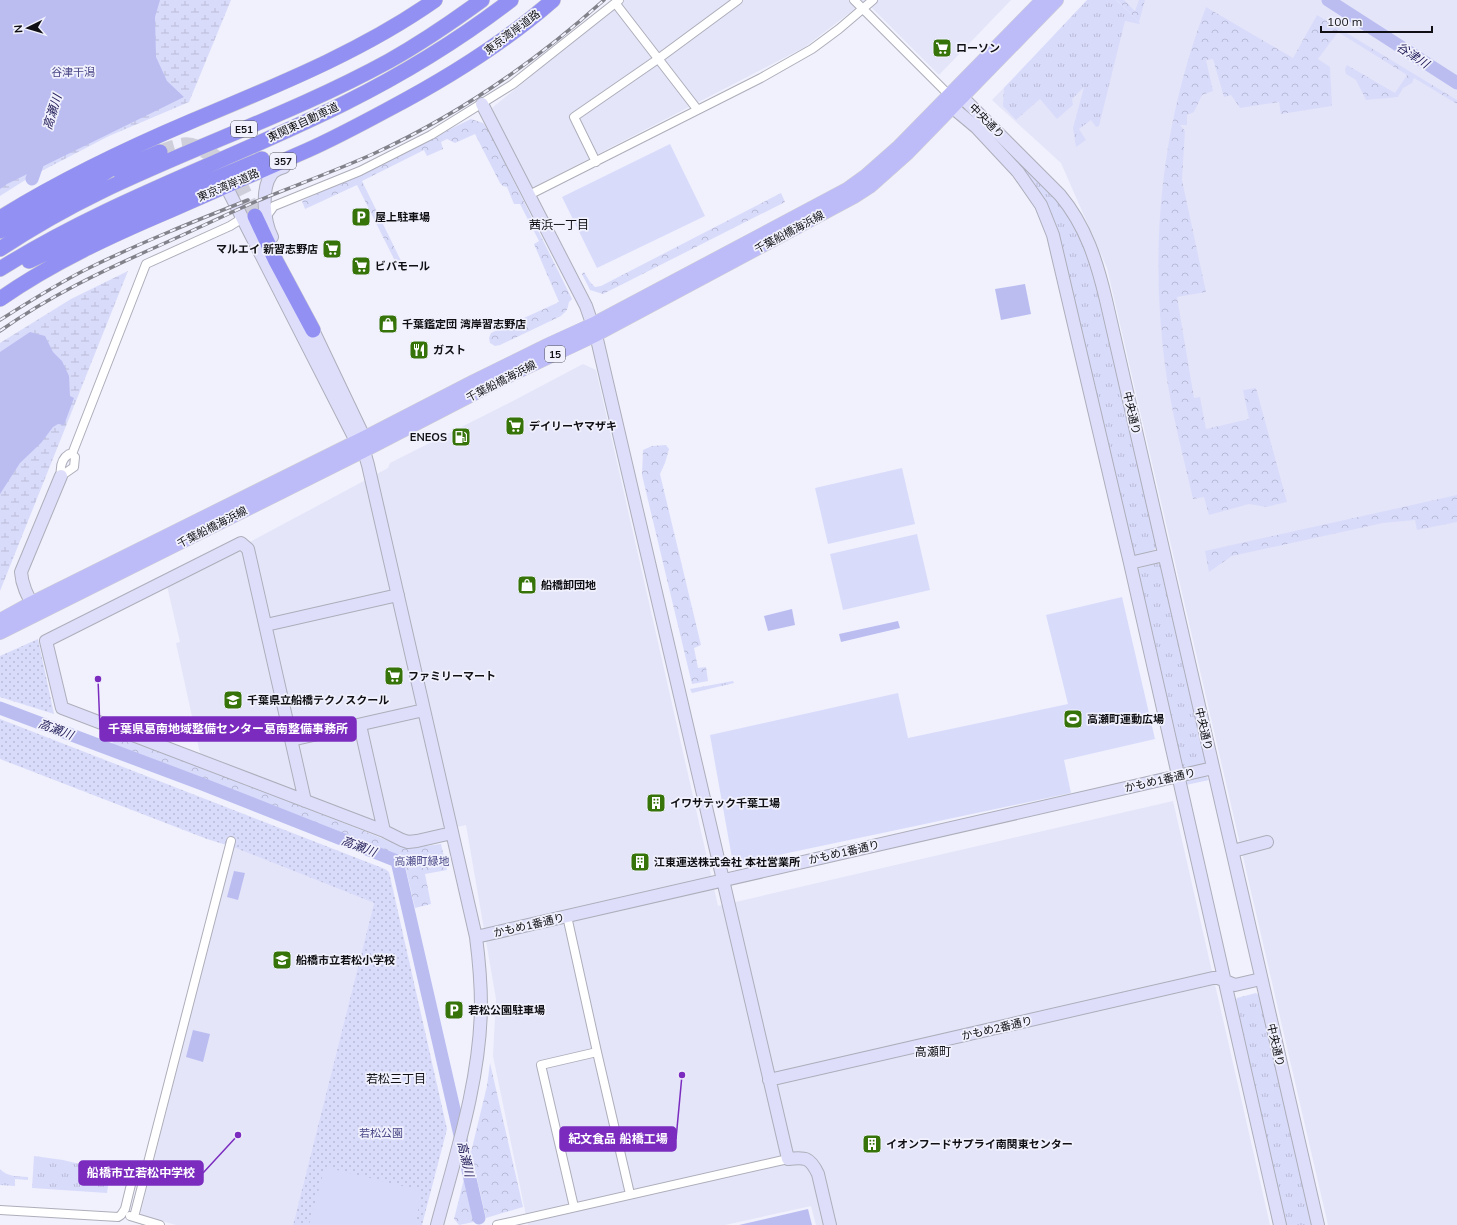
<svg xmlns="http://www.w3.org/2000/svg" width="1457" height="1225" font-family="Mulish,'Noto Sans JP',sans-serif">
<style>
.built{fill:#e4e5f9}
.grass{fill:url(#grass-tufts)}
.forest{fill:url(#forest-crowns)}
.wetland{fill:url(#wetland-marsh)}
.park{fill:url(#park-dots)}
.pitch{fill:#d9dbfb}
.water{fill:#bbbdf1}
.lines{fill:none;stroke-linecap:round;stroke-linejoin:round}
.river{stroke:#bbbdf1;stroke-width:13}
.highway-tunnel{stroke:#cecfda;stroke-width:15;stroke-dasharray:15 8;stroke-linecap:butt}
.street-casing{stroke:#adaeba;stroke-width:10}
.secondary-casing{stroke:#adaeba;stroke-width:14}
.primary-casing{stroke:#cfcfd0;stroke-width:14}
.highway-casing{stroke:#cfcfd0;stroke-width:16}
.street{stroke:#fff;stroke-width:8}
.secondary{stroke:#dedefb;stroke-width:12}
.primary{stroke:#bebcf8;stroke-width:13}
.highway{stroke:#9290f3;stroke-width:15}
.rail-casing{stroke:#81828a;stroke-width:3.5}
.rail{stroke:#f0f1fd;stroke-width:2;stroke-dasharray:6;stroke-linecap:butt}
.labels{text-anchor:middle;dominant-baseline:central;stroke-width:3.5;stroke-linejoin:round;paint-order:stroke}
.shield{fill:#f0f1fd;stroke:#53545a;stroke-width:1}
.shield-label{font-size:10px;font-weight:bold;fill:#101014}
.street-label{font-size:11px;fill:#101014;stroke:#f0f1fd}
.poi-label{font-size:11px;font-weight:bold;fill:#101014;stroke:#f0f1fd;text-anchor:start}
.park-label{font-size:11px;fill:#494686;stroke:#f0f1fd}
.water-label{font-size:12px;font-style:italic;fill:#27215c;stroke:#f0f1fd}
.neighbourhood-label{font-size:12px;fill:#101014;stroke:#f0f1fd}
.leader{fill:none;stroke:#7b2cbf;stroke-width:1.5}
.callout-dot{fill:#7b2cbf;stroke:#f0f1fd;stroke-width:1.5}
.callout{fill:#7b2cbf;stroke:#7b2cbf;stroke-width:1.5}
.callout-label{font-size:12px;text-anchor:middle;font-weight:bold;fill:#fff}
</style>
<defs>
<pattern id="grass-tufts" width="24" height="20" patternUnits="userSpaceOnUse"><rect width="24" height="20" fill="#d9dbfb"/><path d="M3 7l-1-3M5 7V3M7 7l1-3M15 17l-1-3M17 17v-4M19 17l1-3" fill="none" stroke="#b9bbd6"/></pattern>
<pattern id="forest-crowns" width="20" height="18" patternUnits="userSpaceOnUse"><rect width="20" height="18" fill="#d9dbfb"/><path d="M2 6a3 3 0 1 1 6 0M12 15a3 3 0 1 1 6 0" fill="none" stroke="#b9bbd6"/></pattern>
<pattern id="wetland-marsh" width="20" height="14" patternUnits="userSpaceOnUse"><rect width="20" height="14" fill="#d9dbfb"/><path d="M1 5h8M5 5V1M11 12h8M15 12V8" fill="none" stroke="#b9bbd6"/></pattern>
<pattern id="park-dots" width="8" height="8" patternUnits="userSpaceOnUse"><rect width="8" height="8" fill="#d9dbfb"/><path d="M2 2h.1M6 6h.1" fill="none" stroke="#b9bbd6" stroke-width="1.8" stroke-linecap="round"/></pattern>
</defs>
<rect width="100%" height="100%" fill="#f0f1fd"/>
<path class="built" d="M624 0H1011L939 75 865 1 805 47 532 188 492 108Z
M1089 0H1457V1225H1328L1107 268 1061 163 992 100Z
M583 364 596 370 718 906 1173 801 1270 1225H816L811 1206 725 1225H528L493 1056 496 999 466 825 410 837 308 798 250 542 388 468 390 463 513 401Z
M237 551 243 553 298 787 293 792 201 758 176 643 180 642 167 586Z
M233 847 374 903 293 1225H176L140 1215Z"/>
<path class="grass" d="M1087 0H1116L1140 23 1139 24 1125 21 1099 126 1096 127 1091 120 1079 129 1086 140 1076 147 1073 128 1084 87 1072 99 1073 105 1057 119 1040 99 1016 120 1003 106 1004 88Z
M1005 146 1056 198 1077 229 1095 276 1158 545 1154 550 1137 555H1134L1068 276 1020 168Z
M1157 563 1161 565 1206 764 1183 769 1137 569Z
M733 681 734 683 692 693 690 689Z
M1206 776 1209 780 1186 785V783L1188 779Z
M1256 993 1259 995 1313 1225H1285L1235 1002 1237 998Z
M34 1156 63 1160 120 1174 118 1178 109 1180 107 1193 32 1188Z
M0 1169C7 1177 18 1176 28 1177V1180L15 1179V1186L0 1185Z"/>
<path class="forest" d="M1117 0H1124L1135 11 1139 0H1145L1139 22Z
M1206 7 1293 58 1317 15 1457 100V104L1414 78 1412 83 1403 88 1398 97 1366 100 1356 80 1346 74 1345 69 1347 65 1395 93 1407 75 1338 32 1318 59 1330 67 1332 106 1281 114 1279 102 1240 108 1231 95 1224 97 1213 59 1206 60 1213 91 1202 95 1194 112 1187 115V125H1180L1185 131 1182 180 1206 292 1177 297 1194 398 1200 397 1206 429 1249 419 1243 390 1256 388 1287 502 1266 507 1249 504 1209 515 1204 497 1193 499C1183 455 1171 411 1165 366 1149 243 1162 123 1206 7Z
M471 119 483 123 490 133 572 299 569 302C567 311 568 309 561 316L500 345 495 346 490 343 489 338 491 333 559 302 534 244 539 241 520 204H514L507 187 503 186 500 183 475 134 455 143 447 139 441 142 443 149 427 156 424 150 362 181 404 267 399 269 357 185 305 209 302 201Z
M781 193 785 202 603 294 590 290 582 274 584 272 590 282 595 287 601 286Z
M666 445 669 449 665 463 660 474 701 645 694 648 698 668 706 667 708 681 692 684 642 475 643 450 652 446Z
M1457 495V522L1417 530 1415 520 1383 523 1232 556 1209 572 1205 551Z
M117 733 404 847 410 848 441 844 447 870 425 874 431 904 415 908 403 857 112 744Z
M490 1063 523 1207 486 1218 471 1152 487 1086Z
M464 1179 474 1222 459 1225 454 1219Z"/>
<path class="wetland" d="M0 0H231L189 102 109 136 30 177 0 196Z
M128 271 0 591V343L71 299Z"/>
<path class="park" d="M38 639 54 714 0 697V656Z
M0 719 385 869 389 872 447 1129 422 1225H293L374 903 233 847 207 839 0 759Z"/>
<path class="pitch" d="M670 144 705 216 597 268 562 197Z
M902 468 915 524 828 544 815 488Z
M917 534 930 590 843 610 830 554Z
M1122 597 1155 739 1064 760 1071 793 741 863 732 858 710 735 898 693 908 738 1068 704 1046 615Z
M325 1167 422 1191 415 1225H309Z"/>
<path class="water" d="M0 0H160L155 17 156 57 167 81 184 97 7 184 0 189Z
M1025 284 1031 314 1001 320 995 289Z
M30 332 45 336 53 352 62 361 69 376 70 396 74 398 64 425 58 424 53 427 41 443 20 463 0 494V352Z
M792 609 795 625 768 631 764 616Z
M898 621 900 628 841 642 839 634Z
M234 871 245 873 238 900 227 897Z
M193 1030 210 1034 203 1062 186 1057Z
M808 1209 812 1225H739Z"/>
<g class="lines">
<path class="river" d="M1328 0 1457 83
M32 179 41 153
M0 708 202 784 397 861 479 1218"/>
<path class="highway-tunnel" d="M160 152C168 149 176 146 184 145 191 144 198 147 205 151 234 165 242 188 255 216"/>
<g class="street-casing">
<path id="street" d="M854 0 949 95
M616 4 697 109
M596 162 574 117 658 59 738 0
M529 195 761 78 812 49 839 29 873 0
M266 217 274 206 360 171 431 135 513 84 619 0
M69 454H72L75 457 74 467 61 476C60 468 61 459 69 454Z
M72 454 146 264 230 226 238 221 240 215
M567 916 597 1052 630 1194
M574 1207 541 1065 597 1052
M0 1210 118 1217 121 1215 125 1209 135 1168
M130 1216 160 1225
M134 1217 231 841
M497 1225 788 1159"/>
</g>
<g class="secondary-casing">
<path id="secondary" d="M482 104 586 306 596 335 788 1159C805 1157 810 1157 818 1174L830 1225
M226 186 356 441 364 451 368 465 476 937C479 960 481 984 481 1007 480 1081 456 1154 437 1225
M272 237C264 222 261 189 271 175 274 170 279 169 284 167
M310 323 313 330 364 437V446
M1130 563 1164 555
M36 611C29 598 22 587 21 572L61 476
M266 625 398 595
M360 725 384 831
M291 740 424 710
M305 801 248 549 241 543 46 641 62 708 384 831 402 840 408 842 417 841 452 833
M1233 851 1267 842
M476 937 1213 768
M769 1080 1213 978H1218L1235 985 1261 979
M1280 1225 1130 563 1053 235 1041 205 1018 172 976 127 952 107 949 95 962 97 1060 195C1086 226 1097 262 1106 300L1318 1225"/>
</g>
<g class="primary-casing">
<path id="primary" d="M0 620 31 603 375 432 472 382 547 345 593 324 847 189 865 176 899 146 1042 0
M0 633 364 451 505 378 596 335 854 197 871 186 907 154 1057 0"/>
</g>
<g class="highway-casing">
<path id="highway" d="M118 170 160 152
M255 216 276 261 313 330
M0 218C61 180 126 149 192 121 275 86 361 52 435 0
M0 231 46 205 84 186 125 160
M0 249C32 228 65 209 100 192 195 146 296 112 389 61 421 43 452 22 482 0
M29 261 112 222 262 159
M0 269C108 201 231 160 345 103 403 74 459 40 511 0
M0 299C53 262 112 235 171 210 217 190 262 170 308 150 335 138 361 124 387 110 446 79 503 44 553 0"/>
</g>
<use href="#street" class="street"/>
<use href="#secondary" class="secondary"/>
<use href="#primary" class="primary"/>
<use href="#highway" class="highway"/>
<g class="rail-casing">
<path id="rail" d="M0 320C30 301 60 282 91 267 142 242 195 221 248 200
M0 331C48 297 102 271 156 247 190 232 223 216 257 201 296 185 335 171 373 154 458 115 535 62 604 0"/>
</g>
<use href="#rail" class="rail"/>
</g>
<defs>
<g id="supermarket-square" transform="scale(1)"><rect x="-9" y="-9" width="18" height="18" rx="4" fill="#367308" stroke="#f0f1fd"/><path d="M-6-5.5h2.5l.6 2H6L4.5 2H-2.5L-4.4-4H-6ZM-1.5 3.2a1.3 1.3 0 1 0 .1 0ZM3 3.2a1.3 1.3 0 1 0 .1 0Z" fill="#fff"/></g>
<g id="parking-square" transform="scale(1)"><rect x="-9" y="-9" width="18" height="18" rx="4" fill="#367308" stroke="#f0f1fd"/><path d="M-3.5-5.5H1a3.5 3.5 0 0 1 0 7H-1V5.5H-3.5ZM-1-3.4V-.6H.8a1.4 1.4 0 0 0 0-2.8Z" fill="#fff"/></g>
<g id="shop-square" transform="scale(1)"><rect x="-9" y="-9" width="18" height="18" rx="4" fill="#367308" stroke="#f0f1fd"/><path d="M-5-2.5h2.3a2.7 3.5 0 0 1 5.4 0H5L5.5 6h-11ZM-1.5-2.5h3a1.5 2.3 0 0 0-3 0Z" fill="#fff"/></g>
<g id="restaurant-square" transform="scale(1)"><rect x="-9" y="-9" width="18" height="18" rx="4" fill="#367308" stroke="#f0f1fd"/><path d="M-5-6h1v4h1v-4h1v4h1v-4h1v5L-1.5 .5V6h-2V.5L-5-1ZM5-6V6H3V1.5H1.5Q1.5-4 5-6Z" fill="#fff"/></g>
<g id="fuel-square" transform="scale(1)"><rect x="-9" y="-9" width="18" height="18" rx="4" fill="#367308" stroke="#f0f1fd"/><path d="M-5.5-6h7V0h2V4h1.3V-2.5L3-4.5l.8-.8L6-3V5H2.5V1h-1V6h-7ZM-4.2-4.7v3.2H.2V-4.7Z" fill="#fff"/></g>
<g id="university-square" transform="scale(1)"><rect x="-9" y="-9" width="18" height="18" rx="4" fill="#367308" stroke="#f0f1fd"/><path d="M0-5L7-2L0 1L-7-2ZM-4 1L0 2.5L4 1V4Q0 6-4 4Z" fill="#fff"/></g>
<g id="stadium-square" transform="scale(1)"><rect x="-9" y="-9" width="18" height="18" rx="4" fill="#367308" stroke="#f0f1fd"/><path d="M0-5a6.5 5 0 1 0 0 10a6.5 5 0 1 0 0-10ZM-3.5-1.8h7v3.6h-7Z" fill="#fff"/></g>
<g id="building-square" transform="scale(1)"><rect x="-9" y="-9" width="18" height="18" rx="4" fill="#367308" stroke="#f0f1fd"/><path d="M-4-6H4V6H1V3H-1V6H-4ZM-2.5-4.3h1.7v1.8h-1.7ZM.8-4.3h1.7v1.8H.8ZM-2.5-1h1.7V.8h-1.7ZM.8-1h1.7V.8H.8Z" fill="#fff"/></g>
<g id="school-square" transform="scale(1)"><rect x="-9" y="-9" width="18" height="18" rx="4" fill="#367308" stroke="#f0f1fd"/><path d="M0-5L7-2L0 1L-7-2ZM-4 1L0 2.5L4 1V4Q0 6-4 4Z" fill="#fff"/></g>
</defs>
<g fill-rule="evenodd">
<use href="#supermarket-square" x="942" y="48"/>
<use href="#parking-square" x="361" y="217"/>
<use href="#supermarket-square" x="332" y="249"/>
<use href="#supermarket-square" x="361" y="266"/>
<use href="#shop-square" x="388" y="324"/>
<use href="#restaurant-square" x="419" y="350"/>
<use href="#supermarket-square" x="515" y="426"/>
<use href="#fuel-square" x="461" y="437"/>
<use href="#shop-square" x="527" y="585"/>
<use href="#supermarket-square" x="394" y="676"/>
<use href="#university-square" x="233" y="700"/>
<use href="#stadium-square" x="1073" y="719"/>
<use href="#building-square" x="656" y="803"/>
<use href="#building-square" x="640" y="862"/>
<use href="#school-square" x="282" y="960"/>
<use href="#parking-square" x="454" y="1010"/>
<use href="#building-square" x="872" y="1144"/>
</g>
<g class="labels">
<g class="shield">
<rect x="231" y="121" width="26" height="16" rx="3"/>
<rect x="270" y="153" width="26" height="16" rx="3"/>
<rect x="545" y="346" width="20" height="16" rx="3"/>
</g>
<g class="shield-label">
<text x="244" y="129">E51</text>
<text x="283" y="161">357</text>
<text x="555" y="354">15</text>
</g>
<g class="street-label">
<text transform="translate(512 32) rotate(-37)">東京湾岸道路</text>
<text transform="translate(987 121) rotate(45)">中央通り</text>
<text transform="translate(303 122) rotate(-25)">東関東自動車道</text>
<text transform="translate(228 185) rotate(-23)">東京湾岸道路</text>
<text transform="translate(789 232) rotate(-28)">千葉船橋海浜線</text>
<text transform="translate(501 381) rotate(-27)">千葉船橋海浜線</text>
<text transform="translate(1132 413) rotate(77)">中央通り</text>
<text transform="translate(212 527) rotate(-27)">千葉船橋海浜線</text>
<text transform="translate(1204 729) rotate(77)">中央通り</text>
<text transform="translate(1160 780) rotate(-13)">かもめ1番通り</text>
<text transform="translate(844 852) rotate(-13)">かもめ1番通り</text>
<text transform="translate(529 925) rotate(-13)">かもめ1番通り</text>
<text transform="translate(997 1028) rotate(-13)">かもめ2番通り</text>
<text transform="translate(1276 1045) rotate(77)">中央通り</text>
</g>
<g class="poi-label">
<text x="956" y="48">ローソン</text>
<text x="375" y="217">屋上駐車場</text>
<text x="318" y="249" text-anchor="end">マルエイ 新習志野店</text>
<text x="375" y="266">ビバモール</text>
<text x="402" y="324">千葉鑑定団 湾岸習志野店</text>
<text x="433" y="350">ガスト</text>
<text x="529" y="426">デイリーヤマザキ</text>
<text x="447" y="437" text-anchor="end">ENEOS</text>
<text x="541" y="585">船橋卸団地</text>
<text x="408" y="676">ファミリーマート</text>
<text x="247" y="700">千葉県立船橋テクノスクール</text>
<text x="1087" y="719">高瀬町運動広場</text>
<text x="670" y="803">イワサテック千葉工場</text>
<text x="654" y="862">江東運送株式会社 本社営業所</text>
<text x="296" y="960">船橋市立若松小学校</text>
<text x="468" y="1010">若松公園駐車場</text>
<text x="886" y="1144">イオンフードサプライ南関東センター</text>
</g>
<g class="park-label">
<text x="73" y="72">谷津干潟</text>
<text x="422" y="861">高瀬町緑地</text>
<text x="381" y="1133">若松公園</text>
</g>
<g class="water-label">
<text transform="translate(1413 55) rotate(33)">谷津川</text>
<text transform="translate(52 112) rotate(-73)">高瀬川</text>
<text transform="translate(56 729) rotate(21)">高瀬川</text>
<text transform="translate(359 846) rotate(21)">高瀬川</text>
<text transform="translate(466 1159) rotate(77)">高瀬川</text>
</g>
<g class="neighbourhood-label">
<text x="559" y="224">茜浜一丁目</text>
<text x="933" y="1051">高瀬町</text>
<text x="396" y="1078">若松三丁目</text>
</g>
</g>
<path class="leader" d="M98 679L100 729M682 1075L676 1139M238 1135L203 1173"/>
<g class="callout-dot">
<circle cx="98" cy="679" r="4"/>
<circle cx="682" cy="1075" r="4"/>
<circle cx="238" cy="1135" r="4"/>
</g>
<g class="callout">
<rect x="100" y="717" width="256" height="24" rx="4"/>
<rect x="560" y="1127" width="116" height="24" rx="4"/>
<rect x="79" y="1161" width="124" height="24" rx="4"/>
</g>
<g class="callout-label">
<text x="228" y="733">千葉県葛南地域整備センター葛南整備事務所</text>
<text x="618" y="1143">紀文食品 船橋工場</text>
<text x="141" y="1177">船橋市立若松中学校</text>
</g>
<g transform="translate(28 28) rotate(265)" stroke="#f0f1fd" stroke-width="3" paint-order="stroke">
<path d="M0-3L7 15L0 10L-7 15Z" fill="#101014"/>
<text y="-6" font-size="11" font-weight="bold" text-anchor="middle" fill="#101014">N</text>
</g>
<path d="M1321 26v6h111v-6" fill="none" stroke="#101014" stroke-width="2"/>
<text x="1327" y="26" font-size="12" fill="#101014" stroke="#f0f1fd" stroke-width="3" paint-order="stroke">100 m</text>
</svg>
